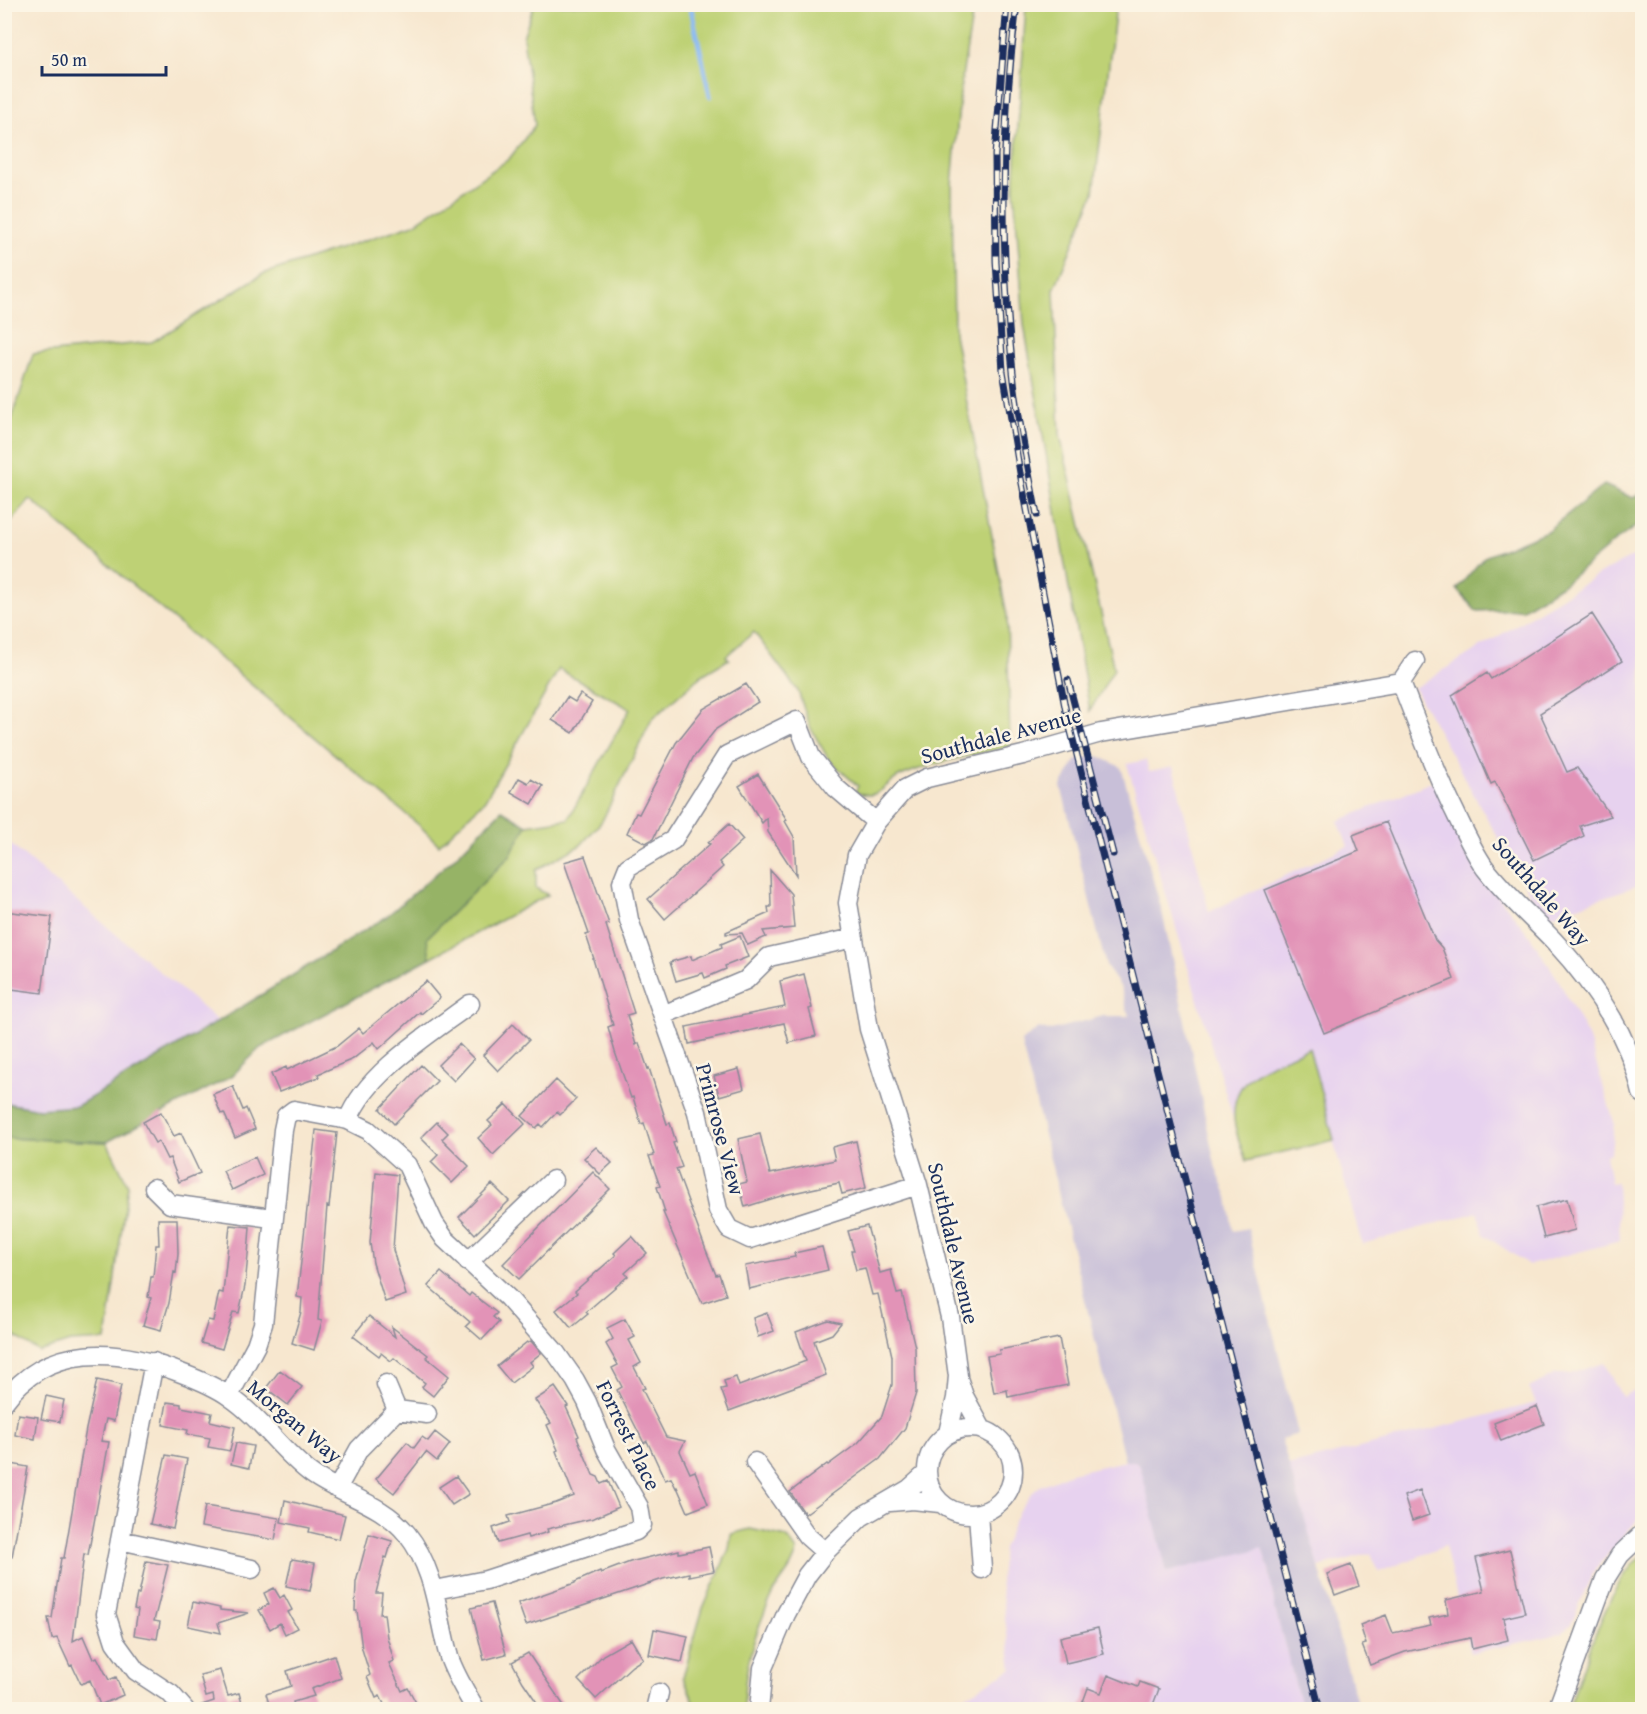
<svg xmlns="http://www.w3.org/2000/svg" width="1647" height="1714" font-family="'Gentium Book Plus',serif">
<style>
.built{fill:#e7d2ef}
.industrial{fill:#c8bfd8}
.green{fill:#bed174;stroke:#6c8069;stroke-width:1.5}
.forest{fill:#96b366;stroke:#587162;stroke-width:1.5}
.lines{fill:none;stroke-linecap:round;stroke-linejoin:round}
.stream{stroke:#89baf5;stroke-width:5}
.building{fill:#e293b7}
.street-casing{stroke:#898b96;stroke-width:21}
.street{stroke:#fff;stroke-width:18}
.rail-casing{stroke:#1b2f5e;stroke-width:7}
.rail{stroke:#fcf5e5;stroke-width:4.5;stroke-dasharray:14;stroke-linecap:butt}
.labels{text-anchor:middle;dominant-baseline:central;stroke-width:5;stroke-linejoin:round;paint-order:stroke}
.street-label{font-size:22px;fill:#1b2f5e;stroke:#fcf5e5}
</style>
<rect width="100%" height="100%" fill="#fcf5e5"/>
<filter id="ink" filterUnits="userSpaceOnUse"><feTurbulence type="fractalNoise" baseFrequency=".0167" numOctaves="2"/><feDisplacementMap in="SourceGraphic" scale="12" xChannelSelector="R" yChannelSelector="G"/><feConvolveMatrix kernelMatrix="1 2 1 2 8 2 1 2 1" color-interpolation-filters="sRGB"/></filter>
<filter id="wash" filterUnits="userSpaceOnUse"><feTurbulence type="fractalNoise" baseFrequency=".008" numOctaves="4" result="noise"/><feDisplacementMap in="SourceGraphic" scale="24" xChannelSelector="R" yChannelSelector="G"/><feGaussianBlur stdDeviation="1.35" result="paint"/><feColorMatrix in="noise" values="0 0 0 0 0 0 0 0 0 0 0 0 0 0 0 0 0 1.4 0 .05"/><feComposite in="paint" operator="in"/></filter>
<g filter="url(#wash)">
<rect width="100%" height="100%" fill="#f7e7cf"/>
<path class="built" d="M1642 552V884L1543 918 1414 688 1606 570Z
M1146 760 1149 772 1173 767 1209 912 1348 846 1338 821 1434 781 1465 853 1529 935 1559 981 1588 1036 1614 1122 1611 1153 1606 1155 1611 1183 1617 1182 1620 1241 1529 1265 1483 1234 1478 1212 1362 1244 1333 1140 1246 1161 1127 764Z
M4 842 10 844 218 1021 77 1106 39 1109 5 1103Z
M1604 1363 1622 1397 1642 1386V1515L1612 1549 1592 1575 1571 1624 1561 1634 1470 1653 1445 1546 1379 1572 1371 1553 1319 1567 1288 1466 1536 1403 1529 1388 1556 1374H1570Z
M1125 1461H1135L1140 1465 1142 1472 1262 1548 1269 1569 1275 1609 1302 1709 940 1710 1012 1669 1000 1581 1003 1548 1018 1512 1032 1493 1040 1486 1071 1473Z"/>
<path class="industrial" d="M1098 756 1121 767 1162 911 1216 1169 1228 1197 1233 1231 1248 1228 1298 1434 1281 1439 1319 1567 1359 1709H1302L1275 1609 1269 1569 1262 1548 1167 1572 1140 1465 1135 1461H1125L1021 1042 1039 1028 1048 1031 1103 1016H1129L1120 986 1106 966 1061 786 1076 760Z"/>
<path class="green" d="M534 5H974L961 83 952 185 954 334 1007 616 1010 747C974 755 937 761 903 775 882 783 882 802 855 792L858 786 829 760 810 727 798 691 754 632 726 656 729 659 702 675 652 719 602 821 581 845 536 870V888L548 895 430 958 426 938 509 857 527 825 568 819 630 709 559 669 485 800 439 845 420 826 30 499 5 529V440L33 354 152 342 263 274 414 224 509 159 535 125 523 37Z
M1026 5H1116L1094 193 1054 290 1060 436 1114 669 1090 711 1024 325 1014 189Z
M1309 1048 1334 1140 1246 1161C1242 1148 1234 1131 1234 1117 1232 1071 1275 1064 1309 1048Z
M5 1138 107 1142 128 1185 106 1340 70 1342 39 1352 5 1329Z
M750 1529 787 1537 797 1551C792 1571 780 1579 772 1596 755 1631 743 1670 744 1709H697L683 1677 703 1608 729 1549 731 1534Z
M1642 1555V1709H1568C1585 1665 1607 1585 1642 1555Z"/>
<path class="forest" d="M1604 485 1633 498 1642 493V522L1618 539 1565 583 1523 609 1476 611 1457 589 1484 557 1547 531Z
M502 810 527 825 509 857 427 938 430 958 260 1048 232 1076 107 1142 5 1138V1103L39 1109 77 1106 250 1002 386 917 453 859Z"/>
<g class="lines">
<path class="stream" d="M690 4 710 96"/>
</g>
<g id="blocks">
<path class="building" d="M1592 614 1622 661 1540 713 1567 772 1577 768 1611 816 1580 826 1584 836 1534 860 1495 782 1491 784 1452 695 1487 673 1491 679Z
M746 684 758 702 716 729 693 758 653 839 646 843 627 833 636 813 639 814 676 743 703 709Z
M580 694 592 702 573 733 552 720 567 697 575 702Z
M758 774 787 820 785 821 794 837 796 875 768 832 767 818 762 823 739 786Z
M519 778 528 783 531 779 543 786 532 804 511 792Z
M1386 822 1435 940 1442 948 1454 979 1324 1033 1265 890 1359 851 1353 835Z
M729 824 743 840 719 862 723 867 665 919 648 899 710 844 708 843Z
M585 856 609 924 606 925 634 1013 627 1015 636 1045 639 1043 648 1069 649 1068 667 1124 670 1123 676 1142 673 1143 682 1167 676 1169 706 1250 716 1275 719 1274 726 1295 702 1303 663 1212H665L657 1187 660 1186 649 1156 654 1155 644 1123 641 1124 633 1097 631 1098 615 1052 608 1027 613 1025 593 959H594L586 935 589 934 564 862Z
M770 870 791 894 794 928 763 931 766 937 748 945 742 933 726 934V932L769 913 768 907H771Z
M4 911 52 917 42 993 4 988Z
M740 936 748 957 725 966 726 969 705 978 703 973 676 981 670 962 691 956 692 960 722 947 721 944Z
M804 974 812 1008 809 1009 816 1036 789 1043 784 1023 689 1044 686 1027 785 1007 780 981Z
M426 981 440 998 421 1014 420 1012 379 1049 374 1042 353 1059 318 1074 319 1077 279 1092 271 1074 286 1067 287 1070 337 1046 359 1028 363 1033Z
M513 1024 529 1040 498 1071 483 1055Z
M459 1044 474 1059 454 1081 438 1065Z
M421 1065 437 1081 394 1124 380 1109Z
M739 1069 744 1089 719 1096 714 1076Z
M556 1080 576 1099 560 1115 557 1112 543 1127 540 1124 536 1128 522 1116Z
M233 1086 243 1110 246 1108 255 1129 235 1138 224 1113 221 1114 213 1094Z
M506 1104 525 1124 493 1155 478 1138 492 1125 488 1121Z
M161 1112 174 1136 181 1133 200 1173 179 1182 170 1158 167 1159 158 1141 155 1143 143 1122Z
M437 1122 448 1133 442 1139 469 1166 452 1183 431 1162 438 1155 421 1138Z
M316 1130 337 1133 329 1207 327 1206 318 1320 322 1321 314 1350 292 1343 301 1312 302 1298 297 1297Z
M760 1134 770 1174 835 1160 832 1147 856 1141 866 1188 842 1194 839 1183 784 1195 745 1207 739 1184 747 1182 738 1139Z
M596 1147 612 1163 600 1174 584 1158Z
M255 1157 263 1175 232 1190 223 1171Z
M376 1172 398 1175 393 1250 406 1295 385 1302 373 1263 370 1243Z
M593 1172 610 1189 519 1279 503 1264Z
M492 1184 509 1201 475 1234 459 1217Z
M1567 1199 1575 1230 1544 1238 1536 1207Z
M158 1219H177L178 1254 176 1273 174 1272 169 1303 161 1330 143 1325 151 1298 148 1297 151 1277H153L156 1245H159Z
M230 1225 250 1227 248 1255 245 1286 239 1313 233 1312 222 1349 201 1343 208 1320 213 1321 219 1292 223 1293Z
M867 1226 880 1273 891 1270 897 1294 902 1293 915 1347 916 1393 905 1428 880 1459 805 1514 790 1492 827 1464 828 1465 858 1443 882 1416 892 1385V1356L878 1294 872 1295 865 1268 856 1270 851 1251H854L848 1231Z
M632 1236 647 1253 625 1273 628 1276 586 1312 588 1314 571 1328 556 1310 577 1293 575 1291 616 1255 614 1253Z
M822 1247 828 1270 749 1289 745 1266 795 1257 794 1253Z
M441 1272 469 1296 471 1293 497 1313 493 1317 499 1322 482 1340 466 1326 470 1322 428 1286Z
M767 1313 774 1331 758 1337 753 1318Z
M369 1316 395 1337 392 1327 428 1355 426 1357 449 1376 433 1396 422 1387 425 1383 394 1358 391 1361 381 1353 379 1356 353 1336Z
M625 1319 635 1337 629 1340 641 1363 634 1367 645 1388 642 1389 666 1437 685 1441 680 1451 690 1473 695 1471 708 1504 688 1512 677 1487 676 1488 671 1478 665 1480 647 1441 644 1443 617 1390 622 1387 612 1368 618 1365 606 1344 613 1339 607 1328Z
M828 1320 841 1323 832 1334 814 1341 826 1375 729 1411 721 1389 726 1388 724 1381 736 1377 739 1386 806 1361 796 1332Z
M1059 1338 1068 1385 1008 1397 1007 1390 994 1393 987 1356 1000 1354 999 1350Z
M531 1341 541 1353 530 1362 533 1366 511 1383 497 1366 527 1342 528 1343Z
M280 1370 302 1387 288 1405 266 1388Z
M97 1380 121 1385 114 1421 106 1419 101 1441 109 1442 88 1555 84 1554 73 1641 83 1636 93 1659 97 1657 109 1680 116 1677 123 1695 100 1705 90 1680 81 1684 72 1665 70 1666 57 1638 52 1639 48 1618H52L61 1558H64L86 1429Z
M555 1387 568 1406 566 1407 579 1436 577 1437 593 1475 598 1477 601 1484 608 1481 619 1507 594 1518 547 1529 548 1532 528 1538 527 1535 498 1543 493 1528 510 1522 508 1516 556 1503 574 1496 556 1451 558 1450 547 1425 551 1423 535 1400Z
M46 1396 64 1400 60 1422 41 1419Z
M167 1402 181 1404V1407L212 1413 210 1421 235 1427 230 1451 208 1447 210 1438 187 1434 188 1430 163 1425Z
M1537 1406 1544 1424 1501 1441 1494 1423Z
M18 1414 38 1417 35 1439 15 1435Z
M435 1432 450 1444 437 1461 426 1452 394 1493 376 1479 407 1442 414 1448 422 1437 428 1441Z
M236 1443 253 1446 249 1468 231 1464Z
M166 1455 187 1459 173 1529 150 1524Z
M6 1463 28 1467 12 1557 4 1556Z
M456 1476 469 1494 452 1505 439 1487Z
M1420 1490 1429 1515 1412 1521 1404 1496Z
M285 1500 345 1515 339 1539 309 1532 310 1528 281 1522Z
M205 1506 279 1518 275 1540 201 1527Z
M369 1534 392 1541 387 1558 385 1557 376 1593H382L380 1614H384L387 1637 394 1661 389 1663 402 1691 408 1688 420 1710H387L380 1696 376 1698 367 1677 370 1675 362 1649 357 1611H355L356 1582Z
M709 1547 714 1571 689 1576V1573L663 1579 526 1625 518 1603 575 1583V1582L600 1571 601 1573 630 1562 679 1550V1553Z
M1510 1550 1525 1613 1503 1618 1508 1640 1472 1649 1470 1638 1405 1652 1370 1665 1362 1645 1366 1644 1360 1625 1386 1615 1393 1633 1431 1625 1429 1618 1448 1614 1446 1600 1484 1591 1476 1558Z
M292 1559 315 1563 310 1591 286 1586Z
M146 1561 168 1565 154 1621 160 1622 157 1639 134 1635 138 1610 134 1609 137 1594H139Z
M1351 1565 1359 1586 1335 1595 1327 1574Z
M274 1588 280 1598 284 1595 292 1610 288 1612 297 1628 285 1634 280 1623 270 1629 259 1610 269 1604 264 1593Z
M193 1602 220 1608V1610L249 1613 218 1623 221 1633 188 1626Z
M492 1603 506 1654 484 1660 471 1608Z
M1098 1628 1104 1654 1066 1663 1060 1637Z
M654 1629 688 1636 682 1662 649 1655Z
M631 1639 643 1659 632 1666 596 1699 578 1680 603 1655Z
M528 1653 536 1665 567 1710H542L523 1682 512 1662Z
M334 1655 341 1678 311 1689 314 1696 293 1702 295 1710H271L266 1694 291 1686 287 1671Z
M220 1670 228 1696 239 1693 244 1710H196V1707L214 1701 213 1695 206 1697 200 1675Z
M1108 1675 1138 1687 1140 1682 1159 1689 1151 1710H1080L1088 1688 1101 1693Z"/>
</g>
</g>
<g filter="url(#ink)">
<use href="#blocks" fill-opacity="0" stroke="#898b96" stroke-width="1.5"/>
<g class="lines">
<g class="street-casing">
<path id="street" d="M1401 682C1418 726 1434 770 1455 812 1464 831 1473 851 1485 868 1506 895 1531 917 1554 941 1593 983 1629 1036 1642 1093
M1401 682 1415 661
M876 822 836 788 811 757 797 721 727 755 673 840 628 867 622 882 629 920 697 1112 718 1210 729 1229 750 1239 918 1185
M663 1015 746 980 769 957 854 938
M348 1120C366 1073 430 1034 470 1004
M154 1188 170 1204 272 1218
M468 1262 553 1180
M154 1362 106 1614 115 1642 136 1671 171 1694 185 1710
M959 1381 964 1396 982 1429
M386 1384 397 1410 427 1414
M229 1396 256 1345 263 1324 283 1130 286 1116 294 1110 348 1120 368 1130 407 1165 434 1223 445 1239 508 1298 556 1353 575 1380 587 1402 606 1449 639 1507 642 1525 636 1531 486 1580 435 1590
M4 1402C48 1342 118 1348 181 1373 197 1379 215 1386 230 1397 261 1418 282 1452 312 1474 343 1496 382 1503 407 1534 436 1570 437 1615 449 1657 455 1675 467 1694 476 1710
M927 1471a43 43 0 1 1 86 0a43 43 0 1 1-86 0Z
M948 1433 956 1398 958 1376 950 1317 918 1185 869 1029 848 903 857 855 876 822 905 789 927 778 1023 755 1101 733 1401 682
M755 1462 807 1536 825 1552
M338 1487 359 1449 397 1410
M890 1502 913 1500 940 1503
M978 1514 982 1569
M120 1540 252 1569
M655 1710 659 1693
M759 1710 763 1668 786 1614 807 1575 825 1552 861 1517 909 1489 927 1473
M1557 1710 1605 1579 1620 1555 1642 1534"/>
</g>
<use href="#street" class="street"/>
<g class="rail-casing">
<path id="rail" d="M1007 4 995 155 996 261 1003 371 1020 473 1066 712 1320 1710
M1017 4C1001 126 1000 250 1013 372 1018 420 1028 468 1037 515
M1068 680 1113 854"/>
</g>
<use href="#rail" class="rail"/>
</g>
</g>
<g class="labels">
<g class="street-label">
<text transform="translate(1001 735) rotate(-15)">Southdale Avenue</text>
<text transform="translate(1542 891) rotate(49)">Southdale Way</text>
<text transform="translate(721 1129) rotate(75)">Primrose View</text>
<text transform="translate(954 1243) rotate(77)">Southdale Avenue</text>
<text transform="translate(295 1421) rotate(40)">Morgan Way</text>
<text transform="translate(629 1435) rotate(64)">Forrest Place</text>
</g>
</g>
<rect width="1647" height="1714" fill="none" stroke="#fcf5e5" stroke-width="24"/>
<path d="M42 66v9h124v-9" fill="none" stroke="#1b2f5e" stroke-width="3"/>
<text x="51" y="66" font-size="18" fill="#1b2f5e" stroke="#fcf5e5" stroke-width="4.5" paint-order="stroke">50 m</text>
</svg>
